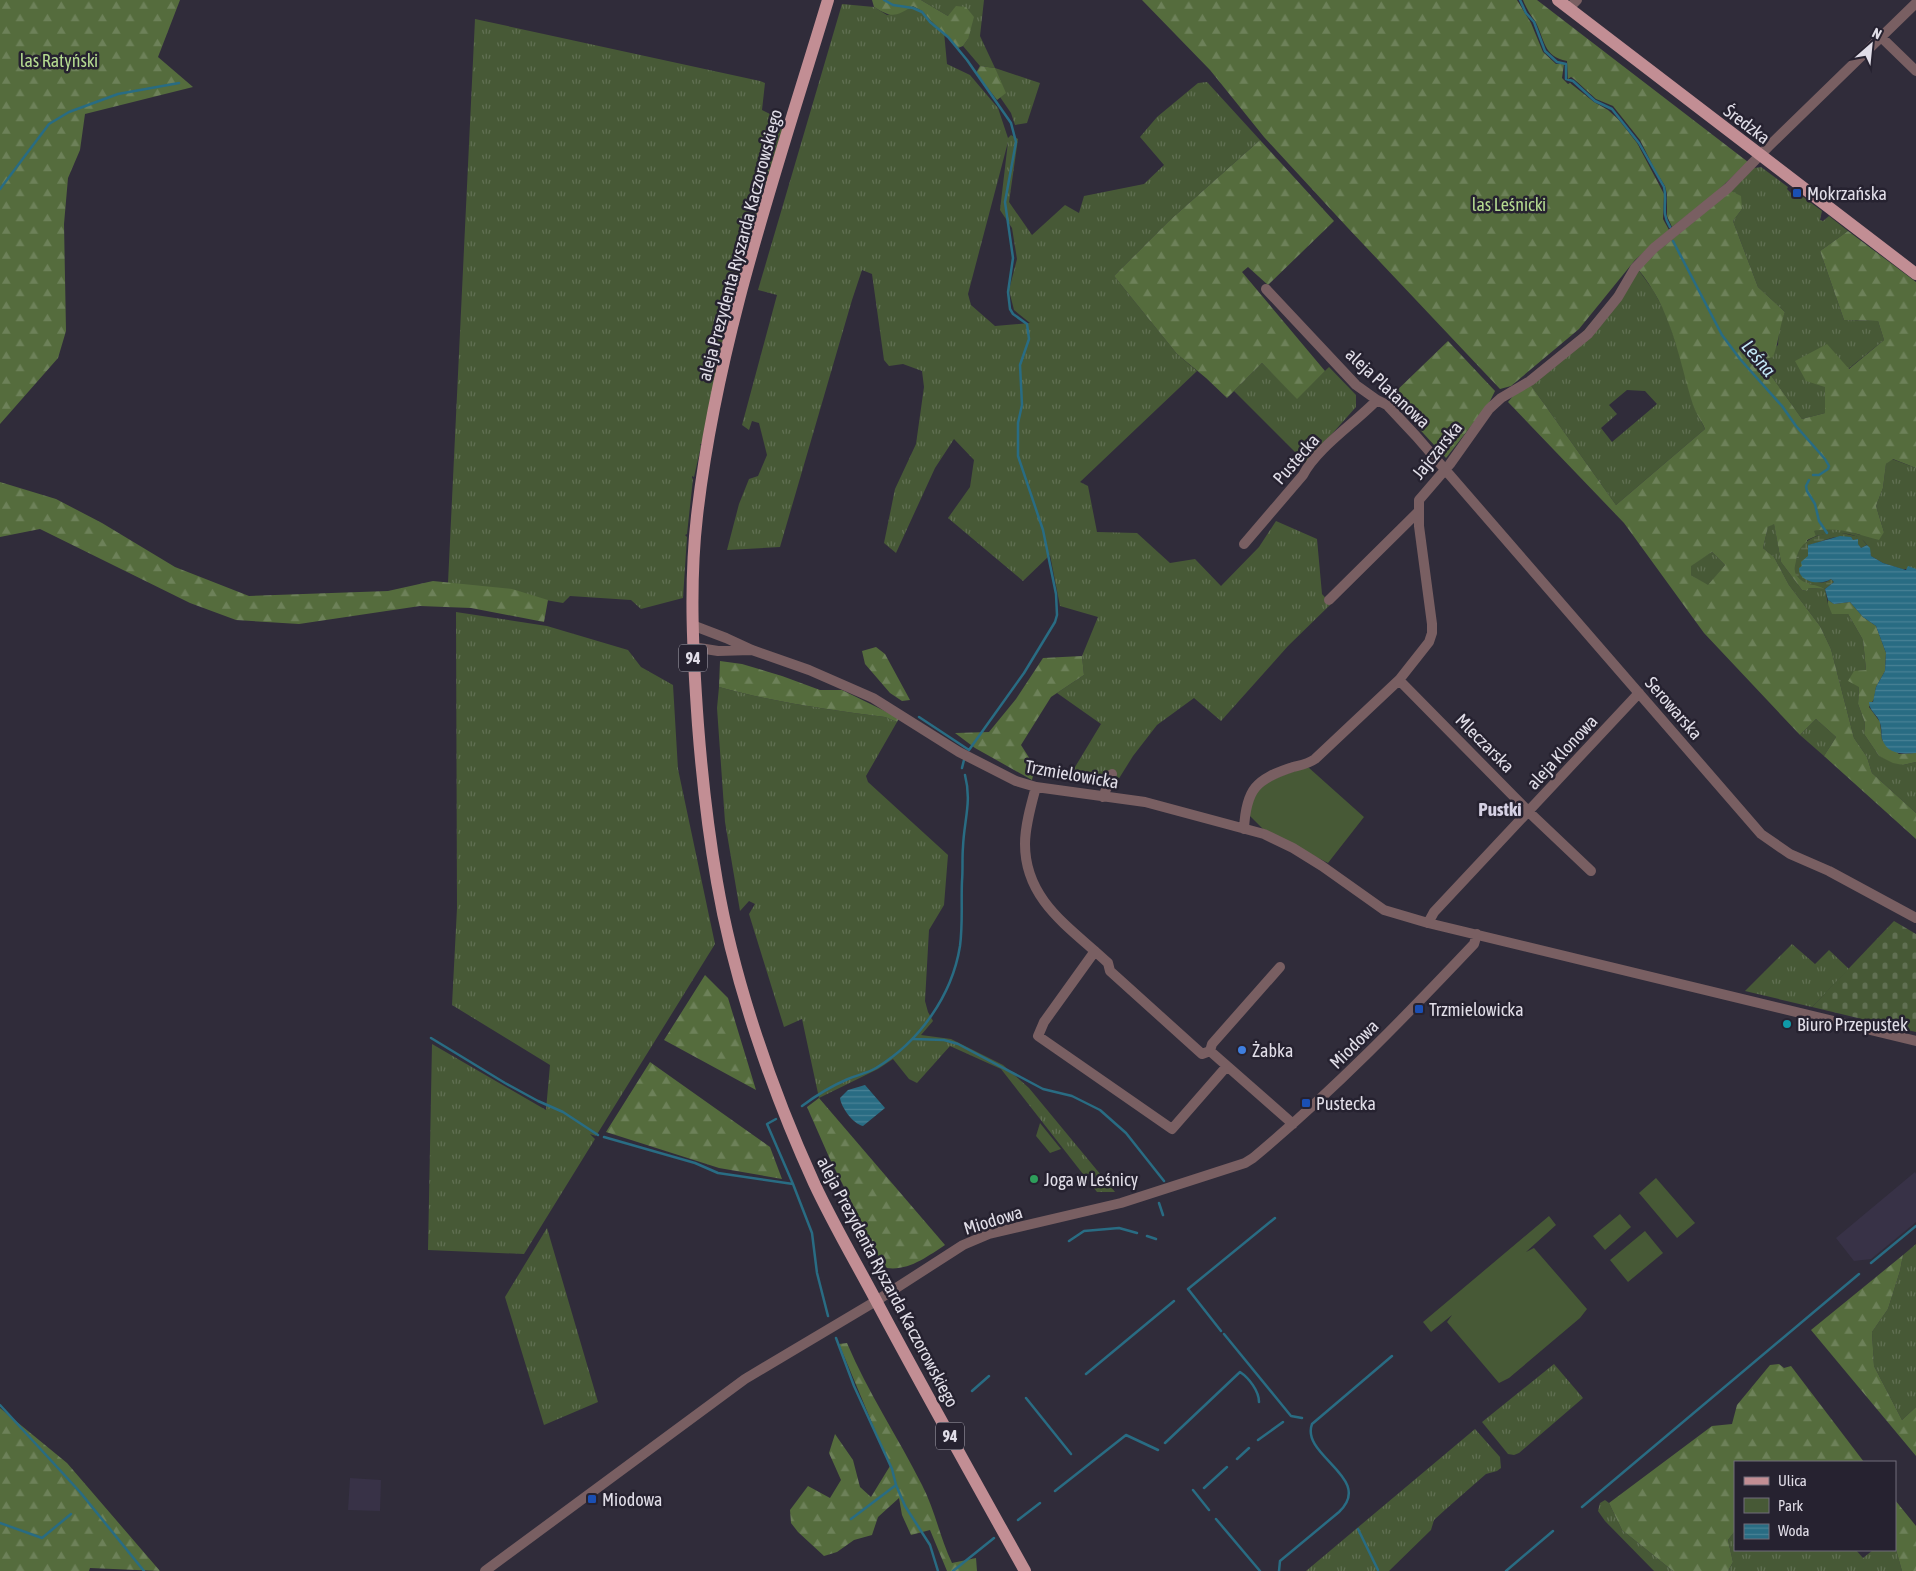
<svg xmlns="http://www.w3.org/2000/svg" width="1916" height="1571" font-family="'Asap Condensed',sans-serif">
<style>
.built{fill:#383247}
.grass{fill:url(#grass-tufts);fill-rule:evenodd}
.forest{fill:url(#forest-firs);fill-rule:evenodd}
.wetland{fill:url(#wetland-marsh)}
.cemetery{fill:url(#cemetery-stones)}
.park{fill:#475936}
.water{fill:url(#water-rules)}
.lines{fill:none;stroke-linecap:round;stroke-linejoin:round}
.stream{stroke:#296c83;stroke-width:2.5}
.minor{stroke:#795f62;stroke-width:10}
.major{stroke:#c28e94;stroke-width:12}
.transit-dot{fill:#1a4fb4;stroke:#262230;stroke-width:2}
.culture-dot{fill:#0f9aa8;stroke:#262230;stroke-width:2}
.shop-dot{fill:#3f7fe0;stroke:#262230;stroke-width:2}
.leisure-dot{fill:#2e9e5b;stroke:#262230;stroke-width:2}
.labels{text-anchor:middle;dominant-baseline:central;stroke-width:5;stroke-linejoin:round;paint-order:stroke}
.shield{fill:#262230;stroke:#a9a6b1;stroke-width:1}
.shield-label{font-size:16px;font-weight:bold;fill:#e1dee8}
.park-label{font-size:18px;fill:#b4da90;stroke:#262230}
.street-label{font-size:18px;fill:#e1dee8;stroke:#262230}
.poi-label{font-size:18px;fill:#e1dee8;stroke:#262230;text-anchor:start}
.water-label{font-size:19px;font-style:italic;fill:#c3e7f6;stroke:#262230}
.neighbourhood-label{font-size:19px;font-weight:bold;fill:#d6d1e4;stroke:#262230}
</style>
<defs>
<pattern id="grass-tufts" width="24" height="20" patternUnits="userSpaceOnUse" patternTransform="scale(1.25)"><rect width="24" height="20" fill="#475936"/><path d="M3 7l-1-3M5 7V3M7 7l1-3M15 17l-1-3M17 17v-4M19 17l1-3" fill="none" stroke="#617053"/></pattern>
<pattern id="forest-firs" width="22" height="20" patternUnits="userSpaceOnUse" patternTransform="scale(1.25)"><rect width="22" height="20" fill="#556c3d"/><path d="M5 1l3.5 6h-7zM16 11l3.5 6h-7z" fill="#6d8159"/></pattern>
<pattern id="wetland-marsh" width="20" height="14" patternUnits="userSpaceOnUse" patternTransform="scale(1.25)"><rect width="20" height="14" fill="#475936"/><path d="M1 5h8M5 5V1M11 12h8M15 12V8" fill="none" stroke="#617053"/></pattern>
<pattern id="cemetery-stones" width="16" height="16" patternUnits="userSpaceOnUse" patternTransform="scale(1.25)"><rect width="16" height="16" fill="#475936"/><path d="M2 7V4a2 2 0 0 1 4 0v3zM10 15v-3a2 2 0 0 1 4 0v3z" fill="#617053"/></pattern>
<pattern id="water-rules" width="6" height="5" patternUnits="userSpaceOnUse" patternTransform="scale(1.25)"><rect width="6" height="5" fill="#296c83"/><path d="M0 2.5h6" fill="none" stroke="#488195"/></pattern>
</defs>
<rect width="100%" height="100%" fill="#302c3a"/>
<path class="built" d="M1915 1172 1916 1174V1222L1871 1259 1854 1261 1836 1238Z
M350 1478 381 1480 380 1511 348 1510Z"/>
<path class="grass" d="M921 0H984L980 36 995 68 1040 83 1027 123 1015 125 1011 113 1000 97 995 68 980 66 963 46 968 39 948 16Z
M842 4 874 7 887 15 913 6 922 11 944 32 947 64 970 75 998 108 1008 138 1011 135 1018 139 1009 202 1032 235 1065 205 1079 213 1084 196 1144 184 1164 165 1140 137 1157 117 1198 83 1207 82 1260 140 1170 220 1114 276 1177 354 1197 371 1080 482 1088 486 1097 532 1137 533 1170 563 1195 559 1221 586 1259 547 1276 521 1317 539 1322 594 1331 604 1288 646 1221 721 1194 698 1157 725 1133 756 1118 780 1072 772 1101 724 1057 693 1084 675 1082 656 1098 617 1060 606 1050 555 1023 581 948 518 970 487 974 460 954 439 935 468 896 553 884 543 895 489 916 444 924 387 922 371 903 364 889 366 884 360 872 274 862 270 852 300 780 547 727 550 739 504 749 479 758 476 767 455 759 423 752 421 749 430 742 425 777 295 758 290ZM1008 142 1000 210 1012 228 1017 259 1009 290 1014 310 1030 323 995 326 971 305 968 294Z
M475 19 760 81 765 83 762 110 784 121 785 125 742 271H740L739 273 741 274 719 357 717 356V359L719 360 702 444H700L701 446 694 477 692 476V478L693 479 687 534 685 535 687 537 683 598 641 609 631 600 570 596 563 603 448 583Z
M1761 167 1788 187 1787 189 1792 194 1795 191 1822 211 1820 220 1823 221 1829 216 1848 231 1820 251 1844 320 1878 321 1884 340 1826 387 1825 413 1802 419 1760 360 1778 345 1779 326 1785 312 1758 287 1733 221 1742 209 1731 191 1754 168Z
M1637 268 1653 290 1667 316 1683 364 1694 407 1705 429 1616 505 1530 384 1551 370ZM1627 390 1645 391 1657 404 1612 442 1601 428 1617 414 1609 405Z
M1262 363 1297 398 1329 367 1356 395V407L1306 463 1234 391Z
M1892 459 1916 468V569H1902L1883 563 1871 556C1868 530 1836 531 1816 536L1813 531 1827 528 1848 531 1860 535 1884 532 1876 506 1883 488 1886 464Z
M1774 523 1781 562 1802 590 1807 591 1809 588 1825 589 1828 604 1848 614 1863 640 1866 670 1859 687 1858 704 1865 723 1864 734 1879 756 1903 765 1916 762V813L1872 773 1867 757 1854 738 1831 649 1820 626 1789 585 1774 557 1763 548 1768 527Z
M1712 552 1725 565 1708 586 1691 575V565Z
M456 612 547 626 628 650 641 667 673 685 678 769 715 944 596 1136 590 1134 595 1139 524 1254 428 1250 432 1044 546 1110 550 1065 452 1005 457 908Z
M719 687C773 702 829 710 885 717L897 722 866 776 868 782 948 855 944 905 929 930 925 1001 928 1012 933 1021 921 1035 951 1039 1003 1065 1029 1088 1115 1192H1097L1001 1069 950 1046 917 1083 909 1079 893 1059 878 1069 819 1098 802 1019 784 1027 749 914 755 904 749 901 740 911 725 822 717 708Z
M1816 719 1836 737 1824 756 1800 735Z
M1792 944 1815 964 1829 950 1849 969 1812 1007 1745 991Z
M547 1228 598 1402 544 1425 505 1297Z
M1916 1244V1407L1902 1420 1874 1366 1872 1332 1888 1309 1900 1271 1903 1255Z
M1554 1364 1583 1398 1519 1453 1514 1455 1508 1454 1482 1422Z
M1475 1429 1500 1457 1501 1468 1497 1471 1486 1474 1446 1509 1434 1520 1431 1530 1389 1571H1306Z
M1605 1500 1609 1503 1622 1530 1673 1571H1654L1605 1521 1598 1511 1600 1503Z
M1735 1531V1550H1856L1863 1558 1873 1550H1895V1546L1902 1571H1728L1733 1562 1728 1540Z"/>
<path class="forest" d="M0 0H180L158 57 193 87 85 114 80 150 68 178 64 224 66 331 58 358 0 424Z
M872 0H921L948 16 956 6 966 7 974 17 968 39 963 46 958 48 922 11 913 6C895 17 892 18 874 7Z
M1142 0H1517L1531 23 1543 52 1556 64H1564L1562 78 1568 84 1570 83 1594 102 1608 110 1619 120 1637 143 1664 194 1663 219 1669 230 1635 260 1579 329 1511 386 1500 389 1347 227 1264 137 1210 70Z
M1523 0H1537L1748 162 1714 194 1672 227 1667 216V194L1665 186 1655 170 1640 140 1613 106 1596 99 1574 79 1571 77 1568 79 1567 61C1543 57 1545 39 1535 21 1530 14 1526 8 1523 0Z
M980 66 995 68 1006 93 997 100 976 73Z
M1260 140 1334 221 1268 285 1248 267 1242 272 1325 371 1297 399 1262 363 1227 398 1206 378 1177 354 1114 276 1170 220Z
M1731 191 1741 196 1742 209 1733 221 1758 287 1785 312C1779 327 1779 342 1773 357L1760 360 1802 419 1825 413V387L1806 381 1795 361 1827 344 1849 369 1884 340 1878 321 1844 320 1820 251 1848 231 1916 282V468L1893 459 1886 464 1883 488 1876 506 1884 532 1879 540C1857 534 1837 526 1814 531L1816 536 1807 540 1809 584 1819 585 1825 589 1809 588 1807 591 1802 590 1781 562 1774 524 1768 527 1763 548 1774 557 1789 585 1820 626 1831 649 1854 738 1867 757 1872 773 1916 813V839L1824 756 1836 737 1816 719 1800 735 1704 633 1624 523 1508 402 1518 390 1530 384 1616 505 1705 429C1702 421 1696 414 1693 405 1678 356 1672 309 1637 268ZM1712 552 1725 565 1708 585 1691 575V566Z
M1448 341 1495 391 1489 403 1446 458 1390 397Z
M0 482 56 499 102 523 175 567 249 596 388 591 433 581 512 589 548 600 544 622 471 608 420 606 299 624 236 620 190 603 40 529 0 537Z
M1828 600 1834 604 1850 602 1863 617 1876 626 1886 653 1885 671 1876 687 1874 699 1869 707 1880 722 1882 740 1899 754 1916 753V762L1903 765 1893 763 1879 756 1864 734 1865 723 1858 704 1859 687 1848 681 1854 671 1866 670 1863 640 1848 614H1832L1828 604Z
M876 647 885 654 910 700 902 701 890 693 865 664 862 651Z
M1082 656 1084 675 1051 697 1021 745 1035 767 1032 780 975 748 955 733 989 732 1016 699 1043 658Z
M720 661 742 664 782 676 820 690H842L899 718 897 722 885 717C829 710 773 702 719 687Z
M705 975 728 998 756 1090 664 1040Z
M650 1062 770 1147 782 1179 719 1168 606 1132Z
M819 1098 945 1245C928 1256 909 1271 887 1268L881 1261 829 1157 807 1107Z
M1903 1255 1900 1271 1888 1309 1872 1332 1874 1366 1902 1420 1916 1407V1456L1811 1330Z
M847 1343C868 1393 898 1437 922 1485 935 1510 940 1538 952 1563L976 1558 977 1571H947L930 1530 911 1535 902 1515 899 1498 878 1517 872 1535 854 1540 837 1552 824 1556 798 1532 791 1523 790 1510 808 1486 830 1498 841 1480 829 1453 835 1434 853 1460 860 1487 871 1497 890 1466 839 1344Z
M1779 1364 1784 1368 1791 1366 1864 1462H1735V1531L1728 1540 1733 1562 1728 1571H1673L1622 1530 1609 1503 1712 1426 1732 1424 1737 1405 1770 1365Z
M0 1408 67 1463 160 1571 90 1568 89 1571H0Z
M1895 1500 1916 1526V1571H1902L1895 1546Z"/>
<path class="wetland" d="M1837 532 1860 537 1867 545 1861 548C1844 528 1830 540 1809 545L1808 556 1801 562 1802 578C1813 579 1821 587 1831 579L1834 582 1825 589C1817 584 1803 585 1797 576 1793 571 1795 566 1796 561 1799 539 1818 534 1837 532Z"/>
<path class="cemetery" d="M1894 921 1916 934V1032L1812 1007Z"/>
<path class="park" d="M1308 767 1364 817 1328 863 1265 831 1249 815C1250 811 1250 804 1252 800 1260 780 1290 773 1308 767Z
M1040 1123 1061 1149 1050 1153 1036 1136Z
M1656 1178 1695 1223 1677 1238 1639 1193Z
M1620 1214 1631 1227 1605 1250 1593 1236Z
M1549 1216 1556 1225 1526 1252 1534 1248 1587 1309 1580 1318 1509 1378 1499 1383 1447 1322 1452 1315 1431 1332 1423 1322Z
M1645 1231 1663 1253 1628 1282 1610 1260Z"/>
<path class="water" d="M1840 536 1851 537 1853 540 1858 539V544L1861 548 1867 545 1870 548 1871 556 1883 563 1906 570 1908 566 1916 569V753C1902 754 1888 755 1882 739 1881 734 1882 728 1880 723 1878 715 1869 711 1869 702H1873L1876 687 1885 671 1886 653 1876 626 1863 617 1850 602 1834 604 1828 600 1825 589 1834 582 1831 579C1821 586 1798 582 1799 568L1802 566 1801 562 1808 556V545Z
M865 1085 885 1108 863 1126C853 1124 841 1107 840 1098L848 1090Z"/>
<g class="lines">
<path class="stream" d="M884 0 893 5 913 8 922 12 930 22 948 37 967 60 1011 123 1016 142 1005 202 1013 258 1008 292 1010 309 1013 314 1027 324 1029 339 1020 365 1022 405 1018 423V456L1043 530 1056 594 1057 615 1055 622 1024 673 969 750 919 717
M1520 0 1526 13 1534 22 1545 51 1557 62 1566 64V79L1573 81 1595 101 1612 109 1639 143 1664 187C1668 203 1660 211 1670 227
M0 189 49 124 69 112 118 94 179 83
M1673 241 1722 335 1740 359 1782 406 1796 426 1825 459 1829 466 1828 469 1819 475H1813
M1809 480 1806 486 1807 491 1815 504 1819 521 1827 533
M962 768 964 760
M431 1038 505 1083 538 1101 563 1112 598 1135
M913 1039 944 1040 958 1044 1043 1089 1072 1096 1100 1110 1126 1133 1164 1181
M802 1106C818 1094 829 1087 848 1079 857 1075 868 1073 876 1068 919 1042 952 996 960 946 963 924 961 902 962 881 963 869 962 858 963 847 964 820 972 802 965 775
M776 1119 767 1124 793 1184 812 1233 817 1273 828 1316
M604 1137 695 1163 718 1173 793 1184
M1159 1203 1163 1215
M1147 1236 1156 1239
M1069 1241 1084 1231 1119 1228 1137 1233
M1871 1263 1916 1226
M1221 1331 1188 1289 1275 1218
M1224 1334 1291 1416 1302 1418
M836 1338 854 1386 892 1469 896 1485 905 1506 930 1545 938 1571
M1086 1374 1174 1301
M972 1391 989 1376
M1026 1398 1071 1454
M0 1405 80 1492 144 1571
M1258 1440 1283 1422
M1165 1443 1240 1372C1249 1378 1259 1391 1259 1402
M1237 1459 1249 1448
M1204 1488 1227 1467
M1193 1490 1209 1510
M1055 1491 1126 1435 1158 1450
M1582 1507 1859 1274
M851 1519 896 1485
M1216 1519 1260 1571
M1018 1520 1040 1503
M0 1523 42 1538 71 1514
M1358 1529 1378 1570
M953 1571 994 1538
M1279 1571 1280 1561 1339 1512C1375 1478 1300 1456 1312 1424L1392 1356
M1506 1571 1553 1531"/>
<path class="minor" d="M1569 8 1577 0
M1881 37 1916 71
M1266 289 1356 385 1377 400 1387 405 1416 436 1761 834 1790 854 1829 871 1916 918
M1244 544 1303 475C1317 448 1355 423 1377 400
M1329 600 1418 512
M692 625 726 638 752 650 809 670 873 698 959 752 1016 781 1036 787 1145 802 1264 834 1293 848 1322 866 1384 910 1428 923 1916 1041
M693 647 718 651 751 650
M1399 680 1533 816 1591 871
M1036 787C1031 805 1025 826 1025 844 1025 901 1071 928 1108 963L1110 971 1202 1054 1210 1051 1293 1124
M1103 797 1112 774
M1244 829C1246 789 1256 779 1293 767 1301 765 1308 764 1315 759L1399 680 1429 642 1432 633V624L1419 526V500L1450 464 1489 409 1501 398 1530 381 1588 334 1618 297 1635 268 1654 248 1728 188 1769 146 1916 3
M1428 923 1434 912 1639 693
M1095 951 1044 1022 1038 1036 1172 1129 1227 1066
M1210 1051 1212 1044 1280 967
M485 1571 745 1379 876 1301 963 1245 989 1234 1121 1203 1245 1163 1253 1158C1332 1092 1403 1019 1474 944L1477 934"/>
<path class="major" d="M828 0C777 169 717 340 697 516 689 586 693 655 698 725 702 777 708 830 717 882 734 981 772 1091 814 1183 834 1226 858 1266 880 1308 927 1396 976 1483 1025 1571
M1558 0 1916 274"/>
</g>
<g class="transit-dot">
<rect x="1792" y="188" width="10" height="10" rx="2.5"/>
<rect x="1414" y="1004" width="10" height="10" rx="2.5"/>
<rect x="1301" y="1098" width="10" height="10" rx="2.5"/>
<rect x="587" y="1494" width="10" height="10" rx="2.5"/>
</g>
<circle class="culture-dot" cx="1787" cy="1024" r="5"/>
<circle class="shop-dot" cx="1242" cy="1050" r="5"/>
<circle class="leisure-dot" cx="1034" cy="1179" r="5"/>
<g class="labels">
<g class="shield">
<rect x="679" y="644.5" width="28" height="27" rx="4"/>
<rect x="936" y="1422.5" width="28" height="27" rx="4"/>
</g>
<g class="shield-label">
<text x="693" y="658">94</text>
<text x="950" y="1436">94</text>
</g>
<g class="park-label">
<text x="59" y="60">las Ratyński</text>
<text x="1509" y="204">las Leśnicki</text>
</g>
<g class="street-label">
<text transform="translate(1747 124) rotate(37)">Średzka</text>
<text transform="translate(740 245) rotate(-75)">aleja Prezydenta Ryszarda Kaczorowskiego</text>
<text transform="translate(1388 388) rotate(43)">aleja Platanowa</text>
<text transform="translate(1437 450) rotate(-51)">Jajczarska</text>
<text transform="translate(1296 459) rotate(-49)">Pustecka</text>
<text transform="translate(1674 708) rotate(49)">Serowarska</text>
<text transform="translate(1485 743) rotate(45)">Mleczarska</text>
<text transform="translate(1562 752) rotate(-47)">aleja Klonowa</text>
<text transform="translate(1072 774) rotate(10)">Trzmielowicka</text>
<text transform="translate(1354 1044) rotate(-45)">Miodowa</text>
<text transform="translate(993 1220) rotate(-17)">Miodowa</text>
<text transform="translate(888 1282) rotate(62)">aleja Prezydenta Ryszarda Kaczorowskiego</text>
</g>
<g class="poi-label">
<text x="1807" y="193">Mokrzańska</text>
<text x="1429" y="1009">Trzmielowicka</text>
<text x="1797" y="1024">Biuro Przepustek</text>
<text x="1252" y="1050">Żabka</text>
<text x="1316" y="1103">Pustecka</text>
<text x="1044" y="1179">Joga w Leśnicy</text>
<text x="602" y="1499">Miodowa</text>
</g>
<g class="water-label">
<text transform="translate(1759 358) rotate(50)">Leśna</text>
</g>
<g class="neighbourhood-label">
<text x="1500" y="809">Pustki</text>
</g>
</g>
<rect x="1734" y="1461" width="162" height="90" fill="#262230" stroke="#716d7a"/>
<rect x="1744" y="1477" width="25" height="8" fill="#c28e94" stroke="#716d7a"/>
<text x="1778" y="1486" font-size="15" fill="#e1dee8">Ulica</text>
<rect x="1744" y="1498" width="25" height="15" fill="#475936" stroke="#716d7a"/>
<text x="1778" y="1511" font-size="15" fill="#e1dee8">Park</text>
<rect x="1744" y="1524" width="25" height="15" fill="url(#water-rules)" stroke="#716d7a"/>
<text x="1778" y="1536" font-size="15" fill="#e1dee8">Woda</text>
<g transform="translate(1871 45) rotate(27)" stroke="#262230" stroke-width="4" paint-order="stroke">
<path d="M0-4L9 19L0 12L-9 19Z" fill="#e1dee8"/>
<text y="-8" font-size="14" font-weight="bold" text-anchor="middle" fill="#e1dee8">N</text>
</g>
</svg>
